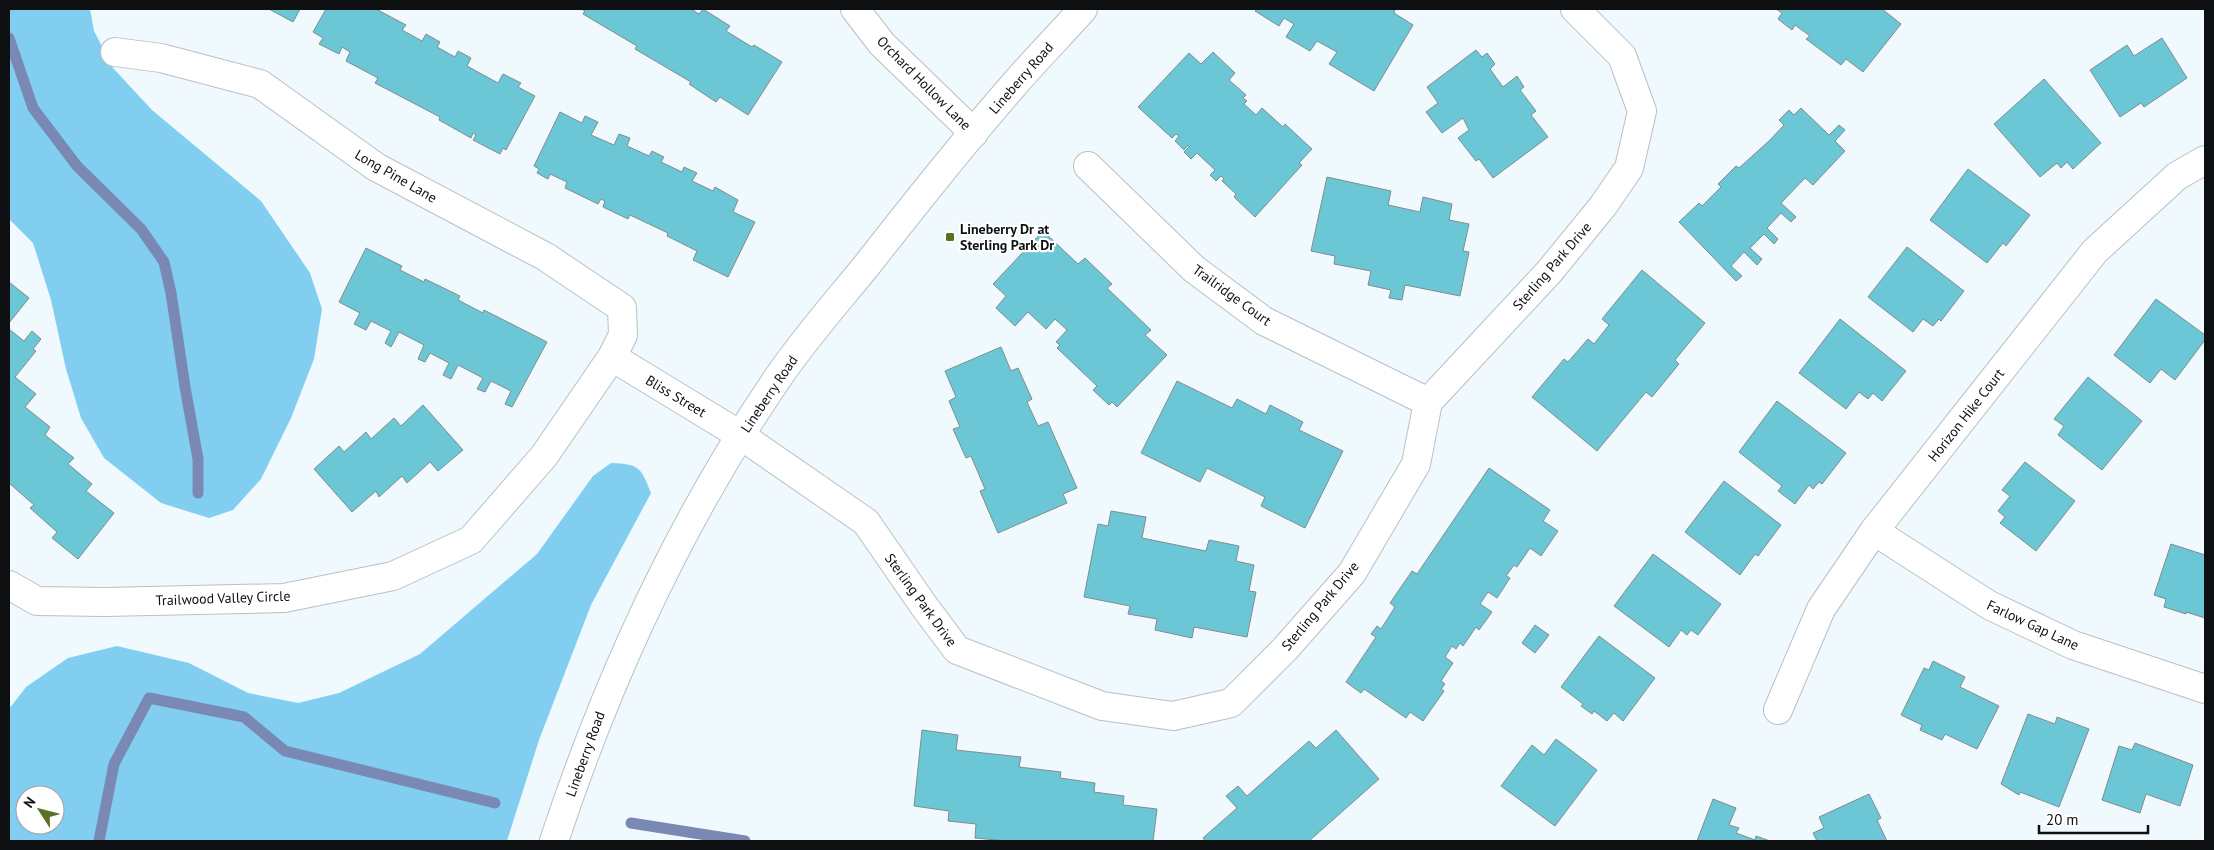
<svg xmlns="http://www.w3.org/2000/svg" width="2214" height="850" font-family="'PT Sans',sans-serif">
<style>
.forest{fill:#82cef1;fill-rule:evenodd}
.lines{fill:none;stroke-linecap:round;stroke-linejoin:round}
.stream{stroke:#7a89b4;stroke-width:11}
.building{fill:#6bc7d5;stroke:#828c8d}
.street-casing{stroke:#b8c0c5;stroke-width:30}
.secondary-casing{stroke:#b8c0c5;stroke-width:30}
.street{stroke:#fff;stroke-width:28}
.secondary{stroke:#fff;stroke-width:28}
.poi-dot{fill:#597123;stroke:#fff;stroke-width:2}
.labels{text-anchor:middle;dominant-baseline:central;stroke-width:4.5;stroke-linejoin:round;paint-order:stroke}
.street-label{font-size:14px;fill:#0d0f11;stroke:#fff}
.poi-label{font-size:14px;font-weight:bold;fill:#0d0f11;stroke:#fff;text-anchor:start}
</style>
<rect width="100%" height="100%" fill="#f0f9fd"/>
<path class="forest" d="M9 9H90L94 31 113 68 152 110 261 201 310 273 322 309 314 359 291 418 261 479 233 510 209 518 161 503 104 458 81 418 66 369 51 300 33 243 9 219Z
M611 463C639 464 641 467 651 493L591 605 539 740 507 841H9V709L26 687 68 658 117 646 189 663 248 693 298 703 339 693 420 654 537 554 593 476ZM25 795H55V825H25Z"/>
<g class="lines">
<path class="stream" d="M9 38 33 108 77 166 141 229 164 262 171 293 185 387 198 459V493
M631 823 745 841
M99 841 114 764 149 698 244 717 285 751 495 803"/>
</g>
<path class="building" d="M269 9H300L293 22Z
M326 9H376L406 25 402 30 422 41 426 34 440 42 437 47 455 57 458 51 471 58 467 66 498 83 503 74 521 83 518 87 535 96 506 150 503 148 500 154 473 140 476 135 473 133 471 138 439 120 440 117 375 83 378 78 346 61 350 52 342 47 339 54 319 44 323 38 313 32Z
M581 9H691L699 14 703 9 730 26 726 31 752 47 754 45 782 62 748 115 720 97 716 102 689 84 691 82 635 49 637 46 583 14 585 11Z
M1257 9H1395L1394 13 1413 25 1374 91 1329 64 1337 52 1317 41 1310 51 1286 37 1294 24 1284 18 1279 26 1255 11Z
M1776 9H1882L1901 24 1863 72 1846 59 1841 65 1806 39 1810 36 1795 25 1792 30 1778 19 1782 13Z
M2162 38 2187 78 2144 107 2141 103 2120 117 2090 70 2127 45 2134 56Z
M1476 50 1482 57 1487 53 1495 64 1490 69 1503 87 1517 76 1524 87 1520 90 1536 111 1531 115 1548 137 1493 178 1479 159 1476 161 1458 138 1469 130 1463 118 1442 133 1426 112 1438 103 1427 87Z
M1213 52 1235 73 1229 80 1246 95 1243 98 1247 101 1244 104 1256 115 1262 108 1283 127 1285 124 1312 149 1299 163 1302 165 1255 217 1234 197 1236 194 1222 181 1224 179 1221 176 1216 181 1210 175 1215 170 1197 153 1191 159 1184 152 1189 147 1188 145 1184 150 1175 141 1179 136 1176 134 1172 138 1138 107 1189 53 1201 64Z
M2044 79 2101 143 2073 169 2067 162 2061 168 2057 163 2040 177 1994 124Z
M1801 108 1829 135 1839 125 1845 130 1835 141 1845 151 1813 185 1805 178 1781 203 1796 217 1791 222 1781 213 1767 228 1778 239 1774 244 1764 234 1750 248 1762 259 1757 265 1744 252 1731 266 1742 276 1736 281 1679 222 1699 203 1702 206 1721 187 1718 184 1736 166 1739 168 1770 140 1784 125 1779 120 1789 110 1794 115Z
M560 112 582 123 585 116 598 122 591 135 614 145 619 134 630 138 627 146 649 156 652 151 664 157 661 162 682 172 684 167 697 173 692 181 713 191 715 187 738 200 733 212 755 222 728 277 693 260 697 251 667 236 668 233 630 215 628 219 603 207 605 201 601 199 598 204 565 188 567 182 550 174 548 179 537 173 539 169 534 166Z
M1968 169 2030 215 2006 246 2003 243 1987 263 1930 220Z
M1327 177 1391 191 1388 205 1420 212 1423 197 1452 204 1449 220 1469 224 1463 251 1469 252 1460 296 1405 285 1402 300 1389 298 1391 290 1368 285 1371 271 1334 264 1335 256 1311 251Z
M1043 231 1078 264 1085 258 1112 284 1107 288 1151 330 1145 335 1167 355 1117 407 1112 402 1109 405 1093 390 1097 386 1057 348 1060 345 1056 342 1067 330 1055 319 1046 329 1028 312 1015 326 996 308 1006 296 993 284Z
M1907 247 1964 291 1941 321 1939 319 1933 326 1923 319 1913 332 1868 297Z
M366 248 402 266 400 270 424 282 425 279 460 296 458 300 483 313 484 310 547 342 512 407 505 404 511 391 491 381 485 392 477 389 483 378 458 365 451 379 443 375 449 363 430 353 425 362 418 359 424 345 399 332 391 347 385 343 391 331 371 321 366 330 354 324 360 313 339 302Z
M1642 270 1705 323 1675 360 1679 364 1652 397 1646 392 1597 451 1532 397 1564 359 1568 362 1588 339 1594 344 1609 325 1602 319Z
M9 282 29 298 9 323Z
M2156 299 2205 335V340L2175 380 2161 369 2150 383 2114 355Z
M1840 319 1906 371 1882 401 1873 393 1868 399 1859 392 1846 409 1799 373Z
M9 329 24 341 32 331 41 339 33 349 36 351 15 377 36 394 25 407 50 427 45 435 74 458 68 464 92 484 86 491 114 513 78 559 52 538 57 532 30 508 34 505 9 483Z
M1001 347 1011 371 1018 368 1032 399 1027 402 1038 426 1048 422 1077 488 1063 494 1067 503 998 533 980 491 985 489 971 456 966 458 953 429 960 427 949 401 956 397 945 371Z
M2088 377 2142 421 2102 470 2058 435 2064 426 2054 419Z
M1177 381 1232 408 1237 399 1266 414 1270 405 1303 422 1299 430 1343 451 1305 528 1261 506 1265 497 1207 468 1200 482 1141 453Z
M1777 401 1846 453 1822 484 1819 482 1813 489 1809 485 1795 504 1778 491 1782 486 1739 452Z
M423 405 463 450 438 471 430 462 407 483 402 476 379 497 376 491 352 512 314 469 339 446 344 452 366 432 371 439 394 418 401 426Z
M2025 462 2075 501 2036 551 2000 523 2005 517 1998 511 2010 496 2002 490Z
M1489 468 1550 510 1543 521 1558 531 1541 556 1530 548 1517 567 1514 565 1506 576 1510 578 1497 598 1488 592 1480 604 1492 612 1479 630 1476 627 1463 646 1460 643 1456 649 1452 646 1445 657 1453 663 1441 681 1445 684 1441 689 1444 691 1423 721 1410 712 1406 718 1364 689 1361 693 1346 682 1376 637 1371 634 1377 626 1381 629 1395 607 1390 603 1412 571 1417 574Z
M1724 481 1781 525 1758 556 1755 554 1740 575 1685 532Z
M1111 511 1146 517 1142 538 1206 551 1209 540 1239 546 1236 561 1254 565 1249 591 1256 592 1247 637 1194 627 1192 638 1155 630 1157 619 1128 614 1130 606 1084 597 1098 524 1108 526Z
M2171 544 2205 555V618L2186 612V614L2164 607 2166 599 2154 595Z
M1653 554 1721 604 1698 635 1691 630 1687 635 1681 630 1669 647 1614 606Z
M1535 625 1549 635 1535 653 1522 643Z
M1599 636 1655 678 1623 721 1614 713 1607 721 1594 711 1592 714 1581 706 1583 704 1561 687Z
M1933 661 1965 677 1960 687 1999 706 1977 749 1945 734 1942 740 1920 730 1922 725 1901 715 1924 668 1929 670Z
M2028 714 2055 724 2057 717 2089 729 2059 807 2020 792 2019 795 2001 784Z
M922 730 958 735 956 750 1021 757 1019 767 1061 772 1060 778 1095 783 1094 792 1124 796 1123 805 1157 809 1153 841H1007L975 838 976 824 948 821 949 811 914 806Z
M1336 730 1379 779 1309 841H1205L1203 838 1237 808 1226 796 1238 786 1247 796 1309 741 1316 748Z
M1556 739 1597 770 1555 826 1501 786 1532 745 1544 755Z
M2135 743 2193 765 2180 806 2146 794 2140 813 2102 800 2119 746 2132 750Z
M1869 794 1881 818 1877 820 1887 841H1817L1813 833 1824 828 1819 817Z
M1713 799 1736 808 1729 825 1739 828 1736 833 1755 840 1756 836 1770 841H1697Z"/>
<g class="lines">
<g class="street-casing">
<path id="street" d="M855 9 882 44 974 133
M1088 166 1194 269 1264 321 1428 402
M612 357 740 435 866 522 924 606 957 650 1102 706 1173 716 1231 703 1285 649 1352 573 1416 464 1428 402 1549 272 1603 206 1629 168 1642 111 1622 56 1575 9
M1874 531 1989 605 2073 645 2205 689
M9 585 37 601 105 602 284 598 393 576 471 540 544 456 612 357 623 335 622 308 546 257 376 167 260 84 161 58 115 52
M1778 710 1821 609 1874 531 2095 251 2177 176 2205 160"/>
</g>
<g class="secondary-casing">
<path id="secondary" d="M554 841C608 678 680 521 777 379 804 339 837 302 867 265 914 205 962 144 1012 87 1035 60 1060 35 1083 9"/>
</g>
<use href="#street" class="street"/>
<use href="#secondary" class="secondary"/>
</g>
<rect class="poi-dot" x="945" y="232" width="10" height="10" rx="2.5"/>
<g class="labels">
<g class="street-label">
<text transform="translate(1021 78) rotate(-49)">Lineberry Road</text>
<text transform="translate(924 83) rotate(45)">Orchard Hollow Lane</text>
<text transform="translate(396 176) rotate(30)">Long Pine Lane</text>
<text transform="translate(1552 266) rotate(-49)">Sterling Park Drive</text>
<text transform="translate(1232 295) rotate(36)">Trailridge Court</text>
<text transform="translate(769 394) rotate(-56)">Lineberry Road</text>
<text transform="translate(676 396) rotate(31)">Bliss Street</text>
<text transform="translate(1966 415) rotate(-52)">Horizon Hike Court</text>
<text transform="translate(223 598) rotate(-2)">Trailwood Valley Circle</text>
<text transform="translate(921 600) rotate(54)">Sterling Park Drive</text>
<text transform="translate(1320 606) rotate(-50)">Sterling Park Drive</text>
<text transform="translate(2033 625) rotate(25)">Farlow Gap Lane</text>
<text transform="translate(585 754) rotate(-70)">Lineberry Road</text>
</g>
<g class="poi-label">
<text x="960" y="229">Lineberry Dr at<tspan x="960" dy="16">Sterling Park Dr</tspan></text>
</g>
</g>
<rect width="2214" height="850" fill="none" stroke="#0d0f11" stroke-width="20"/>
<g transform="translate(40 810) rotate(306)"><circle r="24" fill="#ffffff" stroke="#9e9fa0"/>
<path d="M0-4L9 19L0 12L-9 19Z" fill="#597123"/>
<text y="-8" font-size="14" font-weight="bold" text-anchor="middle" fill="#0d0f11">N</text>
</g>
<path d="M2039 825v8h109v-8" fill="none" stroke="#0d0f11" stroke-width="2.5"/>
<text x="2046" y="825" font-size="15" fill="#0d0f11" stroke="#ffffff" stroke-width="4" paint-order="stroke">20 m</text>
</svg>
